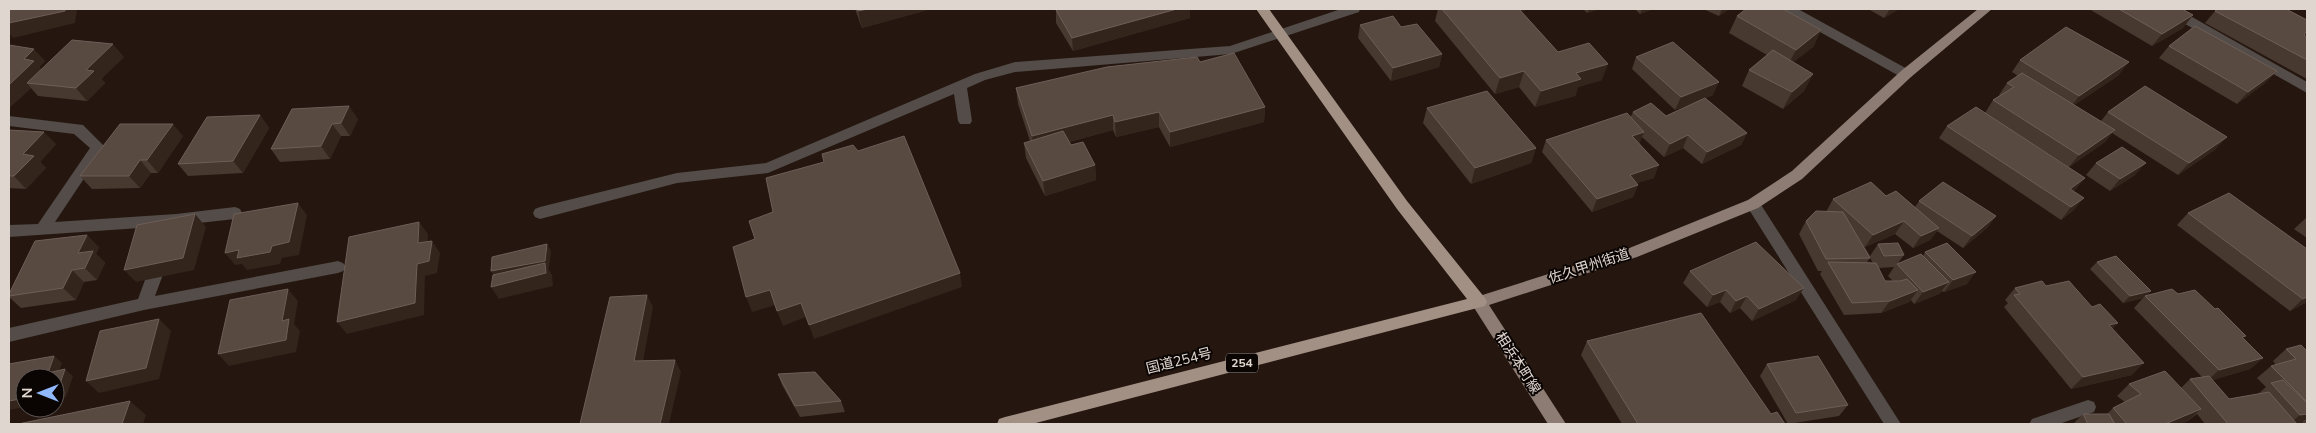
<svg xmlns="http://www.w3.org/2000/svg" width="2316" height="433" font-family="'Nunito Sans','Noto Sans JP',sans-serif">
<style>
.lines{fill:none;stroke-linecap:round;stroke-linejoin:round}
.minor{fill:#534c48;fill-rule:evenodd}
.major{fill:#8c7c74;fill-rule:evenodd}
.highway{fill:#a29085;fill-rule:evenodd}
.wall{fill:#473830;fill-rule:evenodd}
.shaded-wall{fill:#33241c}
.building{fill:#584941;stroke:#6d5f58}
.labels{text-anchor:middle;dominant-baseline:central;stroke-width:4;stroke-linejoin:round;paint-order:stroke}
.shield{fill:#0a0503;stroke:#a09792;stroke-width:1}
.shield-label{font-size:12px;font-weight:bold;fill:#e0d6d0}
.street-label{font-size:14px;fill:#e0d6d0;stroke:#0a0503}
</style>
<rect width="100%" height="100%" fill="#25170f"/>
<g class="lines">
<path class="minor" d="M1341 9H1360L1359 12 1231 54 1015 72 985 80 967 88 972 121 970 124H960L958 121 954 94 768 173 677 183 540 219 535 217 533 213 535 209 540 207 677 173 766 163 975 74 1015 62 1230 46Z
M1783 9H1798L1911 71 1913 74 1911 77H1901L1784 12Z
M2163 9H2178L2307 82V93L2164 12Z
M9 116 83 125 105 147 55 222 176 214 235 207 240 209 242 213 240 217 235 219 181 225 175 229 169 226 9 237V225L38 224 90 148 74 134 9 126Z
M1753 198 1758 200 1901 424H1884L1748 208 1746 204 1748 200Z
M160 255 165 257 168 261 155 296 338 261 343 263 346 267 343 271 338 273 144 310 9 342V328L138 299 152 261 155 257Z
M2088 400 2094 402 2096 407 2094 412 2059 424H2029L2032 419Z"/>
<path class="major" d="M1978 9H1992L1911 77 1802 179 1758 208 1637 257 1489 305 1566 424H1548L1473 306 1471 302 1473 298 1627 249 1748 200 1792 171 1901 71Z"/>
<path class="highway" d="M1256 9H1269L1407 201 1485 298 1487 302 1485 306 1032 424H997L999 419 1005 417 1467 299 1397 209Z"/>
</g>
<path class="wall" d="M855 9H931L862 28Z
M1061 9H1190V18L1073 51 1056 23V10Z
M1438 9H1529L1521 11 1558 52 1602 80 1578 87 1575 96 1535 107 1519 87 1495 94 1435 21Z
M1583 9H1600L1587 13Z
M1635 9H1653L1640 14Z
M1703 9H1729L1719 16Z
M1868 9H1899L1884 18Z
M2089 9H2182L2193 15 2183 28 2152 46Z
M2215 11 2304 35 2307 37V79L2205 23Z
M1737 16 1821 30 1813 47 1793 62 1813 74 1804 91 1783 109 1742 86 1749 70 1767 55 1729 33Z
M1360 25 1401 27 1442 54 1439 67 1391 81 1358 38Z
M9 45 45 61 39 67 41 69 124 57 101 79 105 83 87 101 38 96 31 88 10 107H9Z
M2169 46 2277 71 2265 83 2237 104 2159 58Z
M1636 57 1713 95 1675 110 1632 69Z
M2020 60 2119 75 2074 105 2101 121 2108 112 2216 149 2178 175 2112 133 2105 142 2069 167 1985 113 1993 100 2000 96 1999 95 2007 83 2018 76 2012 72Z
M1200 62 1265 107 1264 122 1170 147 1159 127 1116 137 1113 130 1069 142 1071 145 1095 165 1096 180 1045 196 1026 158 1024 143 1030 141 1018 104 1016 88Z
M1427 108 1536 148 1531 163 1471 184 1423 123Z
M292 109 358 119 350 136H341L330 159 280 162 271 149Z
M1633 112 1666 116 1747 133 1741 145 1702 164 1683 148 1664 157 1642 137 1639 144 1654 178 1637 183 1638 185 1633 197 1592 212 1542 152 1546 140 1630 118Z
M260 115 269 128 243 173 188 176 178 164Z
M1947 126 2085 178 2074 191V210L2061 220 1939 138Z
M9 130 56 144 40 162 46 168 26 189 9 188Z
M183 136 158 173H151L140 188 92 189 80 176Z
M2096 163 2135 175 2110 191 2086 175Z
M1886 196 1915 207 1919 201 1996 216 1987 228 1963 248 1937 231 1930 240 1913 248 1895 234 1865 247 1864 246 1870 256 1878 244 1904 255 1898 263 1923 256 1925 252 1967 284 1944 292 1942 291 1939 294 1914 304 1911 300 1909 302 1881 313 1844 315 1820 274 1822 271H1818L1799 234 1806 221 1826 212 1833 199ZM1870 258 1873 263 1867 262ZM1894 267 1888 276 1893 281H1885L1879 268Z
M2188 213 2307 302 2290 311 2177 225Z
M2307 217V238L2294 229Z
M99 247 96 254 105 263 97 280 84 282 76 300 21 308 9 297V294Z
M2097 262 2151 291 2146 296 2178 294 2244 339 2263 358 2250 369 2212 380 2229 399 2258 394 2266 387 2257 378 2271 366 2276 365 2273 361 2286 349 2307 351V424H2304L2302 422 2297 424H2205L2197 414 2188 421 2180 424H2073L2083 414H2107L2113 408 2125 402 2117 396 2129 384 2181 388 2190 379 2202 377 2134 308 2143 298 2123 303 2090 269Z
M1690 271 1796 300 1752 321 1740 308 1730 313 1720 302 1707 307 1683 283Z
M2046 286 2092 307 2112 329 2132 375 2071 389 2004 307 2008 303 2005 300 2015 288Z
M1587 341 1771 414 1785 424H1622L1581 355Z
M1767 364 1848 405 1839 416 1788 424 1760 376Z
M778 374 841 401 845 412 800 417 782 385Z"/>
<path class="shaded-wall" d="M65 9H77L75 23 13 38 9 33V23Z
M868 9H931L862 28 858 11Z
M1177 9H1190V18L1073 51 1072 38Z
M1508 9H1529L1506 16Z
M1589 9H1600L1587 13Z
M1642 9H1653L1640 14Z
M1722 9H1729L1719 16Z
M1890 9H1899L1884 18Z
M2193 15 2183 28 2152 46 2162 34Z
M1821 30 1813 47 1787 67 1796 50Z
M113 44 124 57 101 79 105 83 87 101 76 88 86 70Z
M34 49 45 61 39 67 45 74 27 83 31 88 10 107 9 106V85L24 59Z
M1442 54 1439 67 1391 81 1393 68Z
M2129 62 2119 75 2070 108 2079 96Z
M1608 64 1602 80 1578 87 1575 96 1535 107 1541 91 1576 73Z
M1524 71 1519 87 1495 94 1500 78Z
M2277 71 2265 83 2237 104 2248 92Z
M1813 74 1804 91 1783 109 1792 92Z
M1719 82 1713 95 1675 110 1681 97Z
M349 106 358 119 350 136 341 123Z
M1265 107 1264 122 1170 147V132Z
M1159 112V127L1116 137 1115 122Z
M260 115 269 128 243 173 233 161Z
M1113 115V130L1034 151 1032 136Z
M173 124 183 136 158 173 147 160Z
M332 124 341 136 330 159 321 146Z
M2115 130 2105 142 2069 167 2079 155Z
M44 132 56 144 40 162 46 168 26 189 14 176 23 154Z
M1644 132 1639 144 1632 136Z
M1747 133 1741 145 1702 164 1707 152Z
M1688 135 1683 148 1664 157 1670 144Z
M2227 137 2216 149 2178 175 2189 163Z
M1536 148 1531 163 1471 184 1475 168Z
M140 160 151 173 140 188 129 176Z
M2146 163 2135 175 2110 191 2120 179Z
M1095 165 1096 180 1045 196 1043 181Z
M1659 165 1654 178 1624 187 1630 175Z
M2085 178 2075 190 2060 201 2070 189Z
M1638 185 1633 197 1592 212 1597 199Z
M2084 198 2074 210 2061 220 2071 207Z
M298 203 307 215 299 255 282 258 280 264 247 270 242 264 235 265 225 253 272 246Z
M195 214 206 227 194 270 136 282 124 270Z
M1996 216 1987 228 1963 248 1972 236Z
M1904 221 1895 234 1865 247 1873 235Z
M419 222 428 234 427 255 418 243Z
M1939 228 1930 240 1913 248 1921 236Z
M87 235 99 247 96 254 105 263 97 280 85 268 78 253Z
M432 241 440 253 437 273 425 276 424 315 347 334 337 322 417 264Z
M547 244 551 251 549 268H548L552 275 553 286 499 299 491 287 495 278 491 271Z
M72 270 84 282 76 300 63 288Z
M1976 272 1967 284 1944 292 1953 280Z
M960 273 962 287 814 339 809 325Z
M1949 282 1939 294 1914 304 1923 292Z
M1804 288 1796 300 1752 321 1759 309Z
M288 289 298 301 294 324 300 331 296 352 229 366 218 354 282 321Z
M770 290 776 305 752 312 746 297Z
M1726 290 1720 302 1707 307 1713 295Z
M1918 290 1909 302 1881 313 1890 301Z
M2151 291 2143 298 2123 303 2130 296Z
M647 295 653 307 641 373 634 361Z
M1747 296 1740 308 1730 313 1736 301Z
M2307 297V302L2290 311 2303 299Z
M801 303 806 317 783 326 777 311Z
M159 319 171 331 159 379 99 393 86 381Z
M2118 323 2107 335 2109 325Z
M54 356 62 363 56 379 48 373Z
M2263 358 2250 369 2206 382 2219 370Z
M675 360 681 372 669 424H660Z
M2144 363 2132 375 2071 389 2083 377Z
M65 369 73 376 66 397 55 400V391Z
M25 398V407L9 410V401Z
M130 401 146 415 143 424H122Z
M2201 409 2188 421 2180 424H2165Z
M2307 414V418L2301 423 2296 424H2289L2300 415Z"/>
<path class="building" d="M9 9H65V11L9 23Z
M857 9H868L858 11Z
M1061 9H1177L1072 38 1056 10Z
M1442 9H1519L1558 52 1589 43 1608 64 1576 73 1581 79 1541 91 1524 71 1500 78Z
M1746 9H1783L1821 30 1796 50 1737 16Z
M2119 9H2182L2193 15 2162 34Z
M2218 9H2286L2307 20V31L2304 35 2307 37V60L2215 11Z
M1393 16 1401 27 1417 24 1442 54 1393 68 1360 25Z
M2195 26 2277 71 2248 92 2169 46Z
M2066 27 2129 62 2079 96 2020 60Z
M72 40 113 44 86 70 94 71 76 88 27 83Z
M1673 42 1719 82 1681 97 1636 57Z
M9 45 34 49 24 59 34 61 9 85Z
M1773 50 1813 74 1792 92 1749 70Z
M1234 53 1265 107 1170 132 1159 112 1115 122 1113 115 1032 136 1016 88 1107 67 1197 57 1200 62Z
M2022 73 2115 130 2079 155 1993 100 2014 87 2007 83Z
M2145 86 2227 137 2189 163 2108 112Z
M1487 91 1536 148 1475 168 1427 108Z
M1705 98 1747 133 1707 152 1688 135 1670 144 1633 112 1651 103 1666 116Z
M349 106 341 123 332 124 321 146 271 149 292 109Z
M1976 107 2085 178 2070 189 2084 198 2071 207 1947 126Z
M1627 113 1644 132 1632 136 1659 165 1630 175 1638 185 1597 199 1546 140Z
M260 115 233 161 178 164 207 117Z
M120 124H173L147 160H140L129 176H80Z
M9 130 44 132 23 154 34 156 14 176H9Z
M1063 131 1071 145 1083 142 1095 165 1043 181 1024 143Z
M904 136 960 273 809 325 801 303 777 311 770 290 746 297 733 247 755 239 749 221 773 212 766 178 824 162 822 154 853 145 858 151Z
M2122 147 2146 163 2120 179 2096 163Z
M1871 182 1886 196 1896 191 1939 228 1921 236 1904 221 1873 235 1833 199Z
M1943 182 1996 216 1972 236 1919 201Z
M2229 193 2307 249V297L2303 299 2188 213Z
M298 203 289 242 272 246 270 252 237 258 239 250 225 253 234 214Z
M1816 211 1843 212 1870 258 1826 259 1806 221Z
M195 214 183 258 124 270 137 225Z
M419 222 418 243 432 241 429 261 417 264 415 303 337 322 349 237Z
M87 235 78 253 93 251 85 268 72 270 63 288 9 296V294L35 241Z
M1756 242 1804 288 1759 309 1747 296 1736 301 1726 290 1713 295 1690 271Z
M1898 243 1904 255 1884 256 1878 244Z
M1947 243 1976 272 1953 280 1925 252Z
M547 244 545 261 491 271 492 257Z
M1921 254 1949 282 1923 292 1897 264Z
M2116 256 2151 291 2130 296 2097 262Z
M1828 262 1876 263 1885 281H1900L1907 279 1918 290 1890 301 1852 303Z
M545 263 546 273 491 287 493 275Z
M2042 281 2046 286 2069 281 2092 307 2100 304 2118 323 2109 325 2144 363 2083 377 2014 295 2020 294 2015 288Z
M288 289 282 321 289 319 286 340 218 354 230 300Z
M2172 289 2178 294 2195 290 2215 309 2218 308 2246 336 2242 337 2263 358 2219 370 2145 296Z
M647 295 634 361 675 360 660 424H580L610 297Z
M1701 313 1771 414 1777 412 1785 424H1638L1587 341Z
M159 319 146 368 86 381 100 331Z
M2301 345 2307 351V402L2271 366 2296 359 2286 349Z
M54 356 48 373 65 369 58 390 55 391V378H25V398L9 401V364Z
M1818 356 1848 405 1796 413 1767 364Z
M2165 371 2201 409 2165 424H2127L2113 408 2141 394 2129 384Z
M815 372 841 401 795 406 778 374Z
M2209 376 2229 399 2269 392 2297 424H2228L2190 379Z
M2283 380 2307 403V414L2300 415 2271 383Z
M130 401 122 424H18Z
M2083 414H2109L2115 424H2088Z"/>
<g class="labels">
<rect class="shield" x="1226" y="353.5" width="32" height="19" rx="4"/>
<g class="shield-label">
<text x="1242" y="363">254</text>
</g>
<g class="street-label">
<text transform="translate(1589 266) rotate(-18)">佐久甲州街道</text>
<text transform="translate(1179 361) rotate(-14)">国道254号</text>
<text transform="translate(1518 363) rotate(57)">相浜本町線</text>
</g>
</g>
<rect width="2316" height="433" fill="none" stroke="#e0d6d0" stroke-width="20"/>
<g transform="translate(40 393) rotate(270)"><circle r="24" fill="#0a0503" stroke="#605955"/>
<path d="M0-4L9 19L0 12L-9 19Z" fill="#90b8fd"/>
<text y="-8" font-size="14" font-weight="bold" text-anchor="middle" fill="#e0d6d0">N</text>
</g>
</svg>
